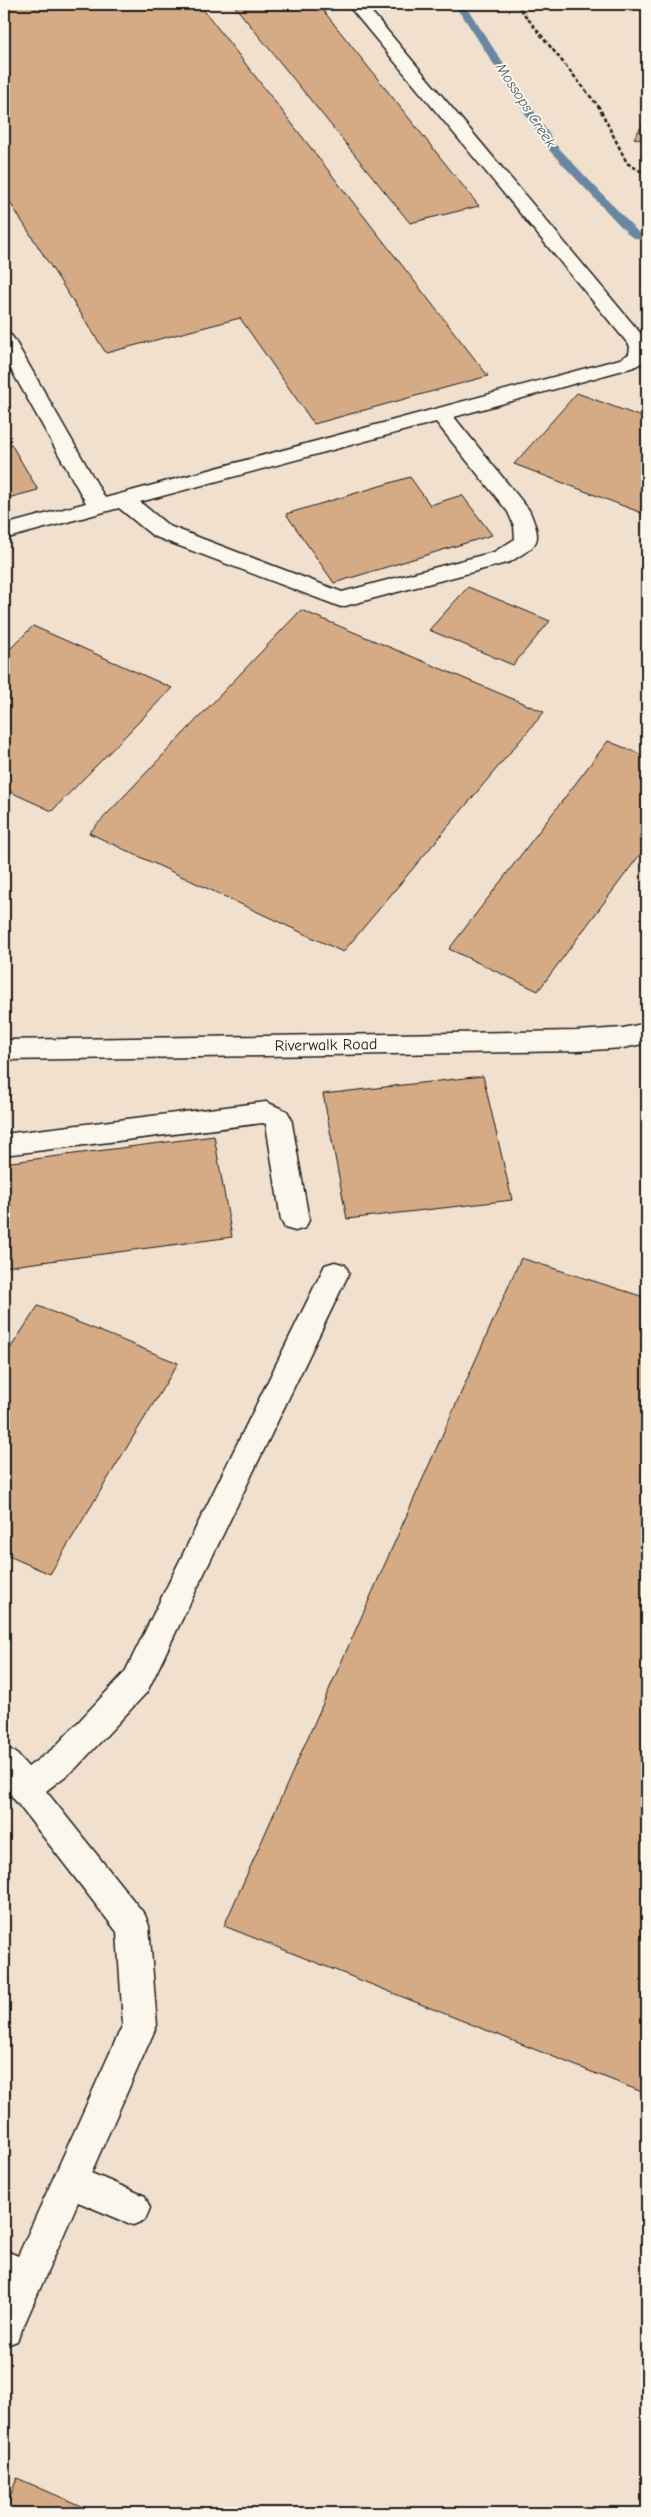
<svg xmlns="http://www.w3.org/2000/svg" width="651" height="2517" font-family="'Comic Neue',sans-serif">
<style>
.built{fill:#f0e0cd}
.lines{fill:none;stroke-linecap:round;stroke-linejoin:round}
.stream{fill:#6b87a1;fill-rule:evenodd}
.building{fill:#d5ab86;stroke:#1c1c1c}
.minor-casing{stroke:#1c1c1c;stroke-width:3}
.path{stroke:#1c1c1c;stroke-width:2.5;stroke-dasharray:4 2.5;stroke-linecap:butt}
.minor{fill:#fbf7ec;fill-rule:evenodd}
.labels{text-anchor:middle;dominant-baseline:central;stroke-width:4;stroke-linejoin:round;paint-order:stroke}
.far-water-label{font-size:15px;font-style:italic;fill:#4a5a6a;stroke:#fbf7ec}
.street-label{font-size:16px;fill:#1c1c1c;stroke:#fbf7ec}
</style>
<rect width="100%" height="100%" fill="#fbf7ec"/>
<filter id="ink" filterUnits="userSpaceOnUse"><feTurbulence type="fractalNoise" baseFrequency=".02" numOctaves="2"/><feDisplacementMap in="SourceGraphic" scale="10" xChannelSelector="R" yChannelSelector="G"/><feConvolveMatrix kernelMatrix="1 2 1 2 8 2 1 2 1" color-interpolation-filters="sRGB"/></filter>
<g filter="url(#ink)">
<path class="built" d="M4 4H647V2513H4Z"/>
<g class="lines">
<path class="stream" d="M452 4H462L471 14 556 145 638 232 647 236V243L630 236 548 149 464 18Z"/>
</g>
<path class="building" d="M4 4H199L488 376 314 424 240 318 106 353 4 193Z
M233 4H318L479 206 410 223Z
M647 118V141L634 138Z
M577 393 647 419V515L514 464Z
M4 432 38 490 4 499Z
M410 477 430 505 462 495 492 535 334 583 286 514Z
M468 587 550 621 513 665 429 630Z
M301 610 544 712 343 952 89 833Z
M33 626 172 688 52 811 4 789V655Z
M608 741 647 757V845L538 991 449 949Z
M483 1076 512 1200 347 1219 323 1094Z
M214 1136 232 1237 4 1267V1163Z
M521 1258 647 1298V2094L224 1926Z
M38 1306 178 1363 50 1574 4 1554V1358Z
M17 2478 97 2513H4Z"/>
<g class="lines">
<g class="minor-casing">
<path id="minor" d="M347 4H365L647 341V360L634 367 454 417 529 510C544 544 538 544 510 562L341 607 153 536 119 508 4 539V525L86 503 4 357V333L11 335 14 339 105 498 620 359 629 354 630 346ZM436 422 508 512 514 526 515 539 494 552 342 592 169 526 140 502Z
M647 1023V1043L623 1048 577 1051 4 1060V1040L577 1031 623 1028Z
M266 1102 287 1111 291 1118 309 1220 305 1228 295 1231 285 1228 281 1220 266 1124 263 1123 4 1155V1134Z
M335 1262 345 1265 349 1273 147 1692 76 1768 46 1791 145 1915 149 1926 157 2025 91 2173 145 2196 150 2208 145 2220 133 2225 78 2202 17 2341 4 2346V2250L18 2256 123 2024 117 1932 4 1786V1747L15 1752 28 1767 54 1748 125 1672 325 1265Z"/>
</g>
<path class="path" d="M516 4 599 107 627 163 647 175"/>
<use href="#minor" class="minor"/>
</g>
</g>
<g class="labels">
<g class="far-water-label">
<text transform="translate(526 105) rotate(57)">Mossops Creek</text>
</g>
<g class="street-label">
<text transform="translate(326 1045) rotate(-1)">Riverwalk Road</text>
</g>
</g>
<rect width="651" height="2517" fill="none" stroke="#fbf7ec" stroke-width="20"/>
<rect x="10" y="10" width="631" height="2497" fill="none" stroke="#1c1c1c" stroke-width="2" filter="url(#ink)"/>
</svg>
